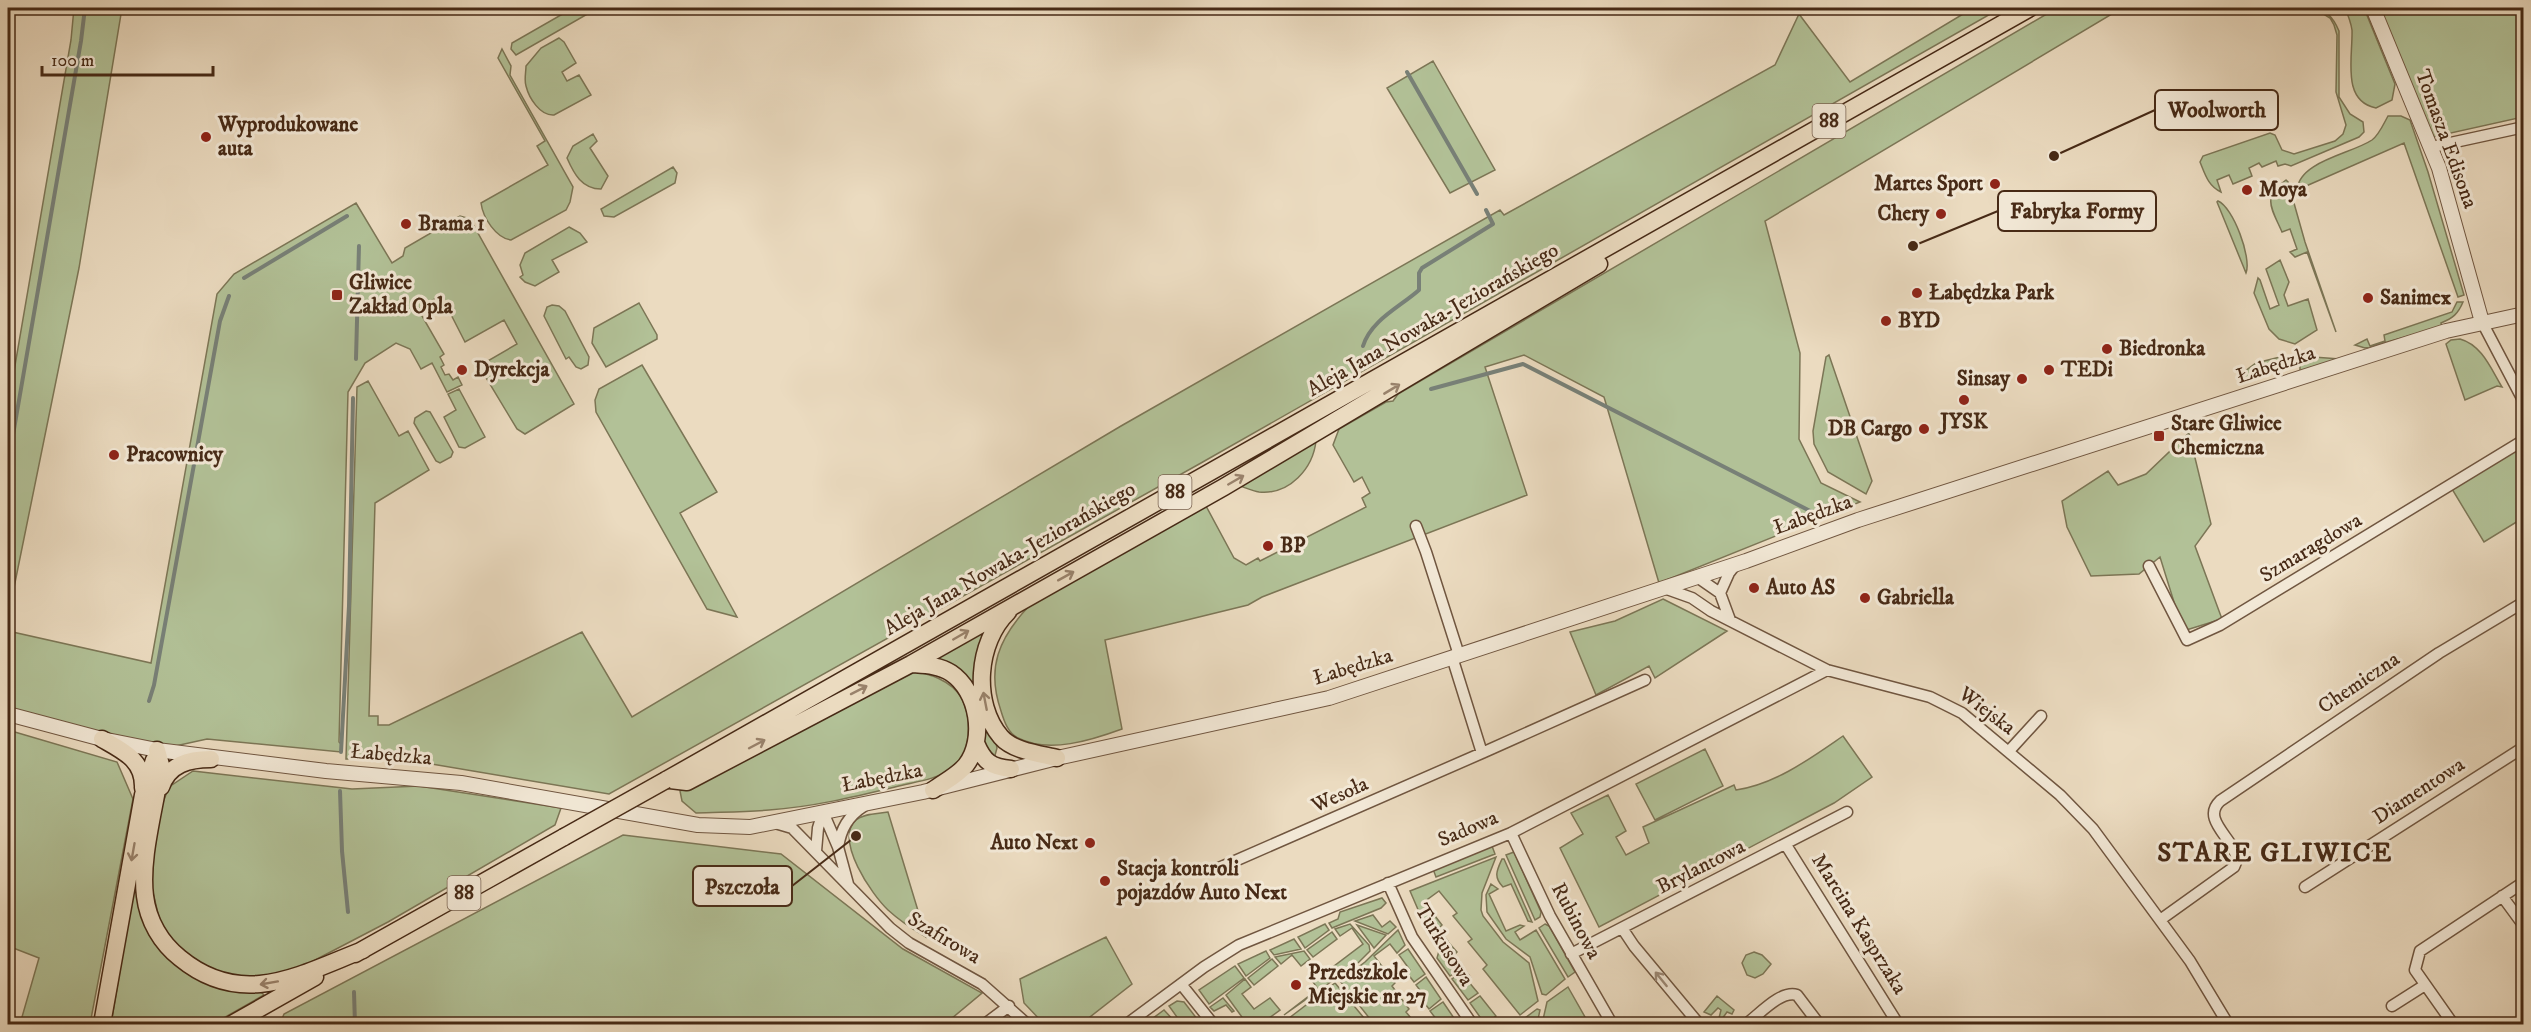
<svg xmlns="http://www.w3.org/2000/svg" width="2531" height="1032" font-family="'IM FELL DW Pica',serif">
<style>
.green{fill:#b2c197;stroke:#7c7656;stroke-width:1.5}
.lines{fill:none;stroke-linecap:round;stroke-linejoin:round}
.stream{stroke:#788077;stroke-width:4}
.minor-casing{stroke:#705640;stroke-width:13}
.tertiary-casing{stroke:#705640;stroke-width:16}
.primary-casing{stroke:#472a16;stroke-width:19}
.minor{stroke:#f2e8d6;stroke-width:10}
.tertiary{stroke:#f2e8d6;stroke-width:14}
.primary{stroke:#ebdbc0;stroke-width:16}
.primary-bridge-casing{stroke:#472a16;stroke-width:19;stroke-linecap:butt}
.primary-bridge{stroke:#ebdbc0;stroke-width:16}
.oneway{stroke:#99826b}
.oneway2{stroke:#9c8976}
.poi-dot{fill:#8f2418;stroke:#f2e8d6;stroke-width:2}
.labels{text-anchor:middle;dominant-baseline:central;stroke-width:6;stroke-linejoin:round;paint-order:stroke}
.shield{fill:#f2e8d6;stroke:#7a6350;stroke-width:1.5}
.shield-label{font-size:20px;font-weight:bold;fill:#472a16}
.poi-label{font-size:21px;font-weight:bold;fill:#472a16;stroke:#f2e8d6;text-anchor:start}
.street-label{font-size:21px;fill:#472a16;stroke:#f2e8d6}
.district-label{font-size:27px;font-weight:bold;letter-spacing:1.5px;fill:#472a16;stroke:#f2e8d6}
.leader{fill:none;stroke:#472a16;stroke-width:2}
.callout-dot{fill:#472a16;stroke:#f2e8d6;stroke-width:2}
.callout{fill:#f2e8d6;stroke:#472a16;stroke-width:2}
.callout-label{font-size:22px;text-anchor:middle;font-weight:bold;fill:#472a16}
</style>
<rect width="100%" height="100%" fill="#ebdbc0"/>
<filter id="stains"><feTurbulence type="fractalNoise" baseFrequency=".00333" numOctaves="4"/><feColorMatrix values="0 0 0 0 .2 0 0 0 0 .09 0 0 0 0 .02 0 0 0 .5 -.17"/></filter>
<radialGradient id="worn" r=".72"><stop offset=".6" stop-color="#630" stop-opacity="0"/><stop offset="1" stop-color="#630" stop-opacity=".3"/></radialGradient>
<path class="green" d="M74 8H122L79 268 8 617V406L71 40Z
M573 8H598L516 55 511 49 512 43Z
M1973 8H2001L1201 463 609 794 402 759H346L357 387 368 381 399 436 408 431 429 470 375 503 369 716H378V725H389L582 632 632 717 1121 426 1500 210 1504 215 1775 65 1799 14 1850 82Z
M2057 8H2122L1765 221 1800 353 1799 439 1821 483 1860 502 1659 583 1604 397 1524 355 1485 367 1527 495 1262 597 1248 605 1105 640 1122 729C1092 740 1049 754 1018 738 1008 733 1004 721 1001 711 986 668 999 638 1029 606L1206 506 1234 558 1246 565 1258 558 1260 561 1366 507 1362 498 1370 493 1362 477 1354 482 1333 445 1339 429 1386 402 1393 401 1398 394Z
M2314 8C2327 9 2334 19 2339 31V97L2350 114 2363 122 2364 132 2359 137 2291 166 2285 164 2278 166 2276 161 2262 167 2259 163 2249 168 2252 176 2233 184 2229 175 2217 180 2221 192C2208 186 2205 174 2200 162L2203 156 2270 133 2275 135 2282 150 2294 154 2335 141 2343 134 2346 125 2336 92 2337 35 2334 25 2330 18Z
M2345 8H2364L2395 84 2392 100 2376 108C2341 101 2353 57 2352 30 2351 23 2348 15 2345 8Z
M2373 8H2523V117L2433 137Z
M559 38 564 42 576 63 562 72 567 81 579 75 591 95 554 115C540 116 529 98 526 86 524 80 526 72 526 66L541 48Z
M502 49 511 66 510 75 573 187 570 202 566 210 511 240C496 238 483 218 481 203L548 165 537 146 545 141 498 58Z
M1433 61 1495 170 1450 193 1387 88Z
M2388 116H2401L2410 120 2428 172 2464 295 2458 297 2404 143 2297 190C2299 161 2351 154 2372 140 2379 135 2384 123 2388 116Z
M593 134 597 141 590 148 608 176 601 189C582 189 574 174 567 158L573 146Z
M673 167 677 173 675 183 614 217 604 216 601 209Z
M2286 180 2288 182 2305 242 2336 332 2307 252 2295 257 2290 252 2297 249 2290 229 2282 232C2272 209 2261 197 2286 180Z
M2218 201C2233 207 2252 258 2246 273L2217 202Z
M356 203 392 263 403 256 405 248 460 216 470 219 574 404 525 434 517 429 479 366 517 344 504 320 465 342 441 295 418 309 444 354 440 357 444 365 441 367 445 375 449 374 453 380 458 377 462 385 447 392 432 363 421 369 410 349 396 343 365 363 348 392 339 742 341 744V752L207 739 157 750 8 714V631L151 663 217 294 234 274Z
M569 227 580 233 587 242 552 260 559 272 535 286 525 282 520 277 523 275 520 265 525 253Z
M2280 260 2289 282 2284 295 2288 306 2308 299 2317 330 2295 344 2279 339 2269 329 2254 293 2258 278 2260 280 2270 309 2279 305 2266 269Z
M2457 302H2463C2458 314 2453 318 2441 323L2442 327 2365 348 2355 345 2367 339 2370 346 2385 341 2384 335 2452 312Z
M639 303 657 335V339L606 367 592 343 594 328Z
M552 305 559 306 565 311 589 357 588 365 581 369 576 367 569 357 566 359 544 316 547 307Z
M2460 339C2482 345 2491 369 2502 387L2497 386 2465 400 2446 344 2451 340Z
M1829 355 1872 481 1866 494 1828 472 1814 444 1813 431 1826 357Z
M2284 356H2293V366L2242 381 2241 374 2256 363Z
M2300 356 2340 359 2300 372Z
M642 365 717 492 680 513 737 617 707 609 596 412 595 400 599 389Z
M459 389 485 437 465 448 459 447 444 417 456 410 448 394Z
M426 411 430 412 453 452 451 457 440 463 436 461 414 423 415 418Z
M2189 433 2211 524 2195 546 2222 619 2183 631 2160 557 2139 574 2091 576 2067 527 2062 501 2108 471 2118 485 2146 474Z
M1316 441C1313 468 1290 495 1259 492 1252 491 1244 487 1237 485Z
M2523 445V518L2484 542 2452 489Z
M1663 599 1727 631 1655 678 1649 666 1596 695 1570 632 1615 621Z
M990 625 979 657 997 748 994 759 983 749 980 713 931 659Z
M916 672C936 675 959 685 965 706 971 724 970 758 952 769 935 780 914 782 895 787 854 797 812 807 769 810 745 812 720 812 696 813L682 801 680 791 901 676Z
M8 730 117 762 133 799 90 1024H20L39 958 8 946Z
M1843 736 1872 777 1834 803 1599 927 1560 848 1583 834 1571 813 1608 795 1626 831 1616 837 1626 855 1649 843 1643 827 1734 785 1736 790C1776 784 1811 758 1843 736Z
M1705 749 1723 786 1655 820 1636 784Z
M193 771 352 789 419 786 561 808 555 825 388 922 296 970 258 980 226 976 190 958 170 938 159 918 152 888 151 877 160 810 169 787Z
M152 777 142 859 159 944 244 992H261L264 995 213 1024H111Z
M888 812 926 937C912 929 900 921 888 910 872 895 834 840 856 820 865 813 878 814 888 812Z
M623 835 781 854 903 949 982 993 945 1024H280L284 1014Z
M1492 846 1495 854 1436 877 1433 869Z
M1514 852 1541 912 1540 917 1535 920 1506 855Z
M1496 857 1482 893 1481 910 1483 916 1503 942 1529 963 1538 1001 1520 1015 1483 969 1487 965 1468 942 1472 939 1453 916 1457 913 1439 891 1424 902 1433 914 1423 921 1410 891Z
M1502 859H1504L1532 922 1528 921 1511 884 1503 887C1493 877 1497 870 1502 859Z
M1491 884 1498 889 1489 894 1506 931 1520 925 1524 926 1515 932 1520 940 1536 930 1565 979 1546 995 1542 994 1530 957 1506 939 1487 912 1486 895Z
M1382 898 1386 903 1381 908 1332 928 1329 923 1338 919 1340 912Z
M1373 915 1382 927 1390 921 1396 927 1388 934 1355 921Z
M1435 916 1442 925 1438 929 1448 941 1439 946 1425 925Z
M1325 924 1329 930 1305 948 1298 937Z
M1350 924 1369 945 1370 951 1359 962 1284 1015 1318 989 1313 982 1363 944 1352 928 1340 936 1335 929Z
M1545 924 1549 926 1575 972 1568 977 1539 928Z
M1357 925 1386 935 1374 948Z
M1398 930 1405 945 1397 953 1390 944 1374 956 1395 983 1392 986 1409 1009 1406 1012 1416 1024H1374L1340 981 1365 962Z
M1332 932 1337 939 1313 957 1307 950Z
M1106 937 1132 984 1081 1024H1044L1024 1003 1020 979Z
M1294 939 1301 949 1274 955 1270 950Z
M1449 943 1457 952 1453 956 1463 967 1450 976 1437 958 1439 951Z
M1408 949 1425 974 1414 982 1407 973 1410 970 1399 955Z
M1266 951 1270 958 1246 976 1238 964Z
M1304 951 1310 959 1301 966 1292 955 1281 964 1275 957Z
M1754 952 1762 955 1771 964 1763 974 1755 978 1747 975 1742 963 1746 955Z
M1272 959 1278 966 1254 985 1248 978Z
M1235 966 1244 978 1209 1004 1199 990Z
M1465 970 1471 978 1468 981 1478 993 1468 1000 1452 979Z
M1426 977 1441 999 1429 1009 1422 1000 1425 997 1416 985Z
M1245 979 1251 987 1242 994 1254 1009 1270 998 1280 1010 1261 1024H1247L1226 995Z
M1335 983 1369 1024H1294L1289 1018Z
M1568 987 1589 1024H1542L1547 1002Z
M1480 996 1496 1016 1485 1024 1470 1003Z
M1717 996 1734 1010 1732 1014 1727 1012 1722 1019 1719 1018 1721 1010 1718 1008 1711 1015 1704 1012Z
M1223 998 1234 1011 1232 1012 1226 1005 1214 1011 1210 1007Z
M1177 1001 1184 1002 1201 1024H1195L1190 1018 1182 1024 1169 1006Z
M1443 1002 1458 1024H1440L1430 1011Z
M1537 1009 1540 1010 1537 1024H1517Z
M1164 1010 1177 1024H1145Z"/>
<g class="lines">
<path class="stream" d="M1407 72 1477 194
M244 278 347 216
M1363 346C1371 320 1400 307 1419 290V273L1422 268 1493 224 1486 210
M356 359 359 246
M1431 389 1523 364 1816 514
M8 464 81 41 85 8
M149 701 154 685 220 321 229 296
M341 752 349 606 353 398
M340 791 342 851 348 912
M354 992 355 1024"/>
<g class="minor-casing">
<path id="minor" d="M2432 147 2524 127
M2482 322 2524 402
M1416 526 1426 552 1459 655
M2149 566 2187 640 2220 625 2524 440
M1697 577 1720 593 1730 620
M1664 588 1692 598 1711 611 1827 670 1930 697 1962 713 2060 795 2093 829 2190 961 2228 1024
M1720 593 1729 573 1736 564
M2009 751 2041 716
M1482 753 1645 680
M823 812 838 847 848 884
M775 823 792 828 890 928 909 943 982 984 1027 1024
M1511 833 1550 916 1612 1024
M1786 845 1898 1024
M838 847C841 829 848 816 864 806
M816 851 818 828 823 812
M1212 871 1482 753 1452 657
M1388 883 1412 937 1472 1024
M2305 887 2524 747
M2502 896 2524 926
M2160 920 2234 867 2237 860C2236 840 2200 820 2220 801L2439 653 2524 602
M1622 928 1634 946 1699 1024
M1571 954 1847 812
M1181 984 1213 1024
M2392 1006 2425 985
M985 1024 1009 1006
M1127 1024 1204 967 1239 945 1511 833 1827 670
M1746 1024C1759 1015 1780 990 1797 995L1819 1024
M2453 1024 2415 970 2420 951 2524 882"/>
</g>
<g class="tertiary-casing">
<path id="tertiary" d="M2373 8 2439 168 2482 322
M8 714 102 739 157 750 326 771 461 783 698 825 750 827 923 792 1057 758 1329 698 1746 561 1858 520 2446 331 2524 314"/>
</g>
<g class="primary-casing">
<path id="primary" d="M1008 612C977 642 972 703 1001 737 1013 751 1040 754 1057 758
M911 664C924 665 939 665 951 673 978 691 986 739 966 765 958 775 944 782 933 790
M102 739C123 751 144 760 143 788
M976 743C984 762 991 767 1011 769
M157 750 161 765C156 806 140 856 145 896 148 921 161 943 180 958 242 1009 299 975 363 950
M666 780 2030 8
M670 780 687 782 911 664 1224 487 1599 264
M161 787C169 764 189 759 211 759
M355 954 564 837
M102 1024 143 795 154 760
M232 1024 315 977"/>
</g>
<use href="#minor" class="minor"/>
<use href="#tertiary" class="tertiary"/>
<use href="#primary" class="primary"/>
<g class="primary-bridge-casing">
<path id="primary-bridge" d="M564 837 666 780"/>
</g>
<use href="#primary-bridge" class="primary-bridge"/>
</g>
<defs><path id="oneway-shaft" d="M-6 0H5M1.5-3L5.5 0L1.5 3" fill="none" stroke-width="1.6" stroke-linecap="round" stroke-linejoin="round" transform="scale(1.5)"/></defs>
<g class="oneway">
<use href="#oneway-shaft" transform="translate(1392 389) rotate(-31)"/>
<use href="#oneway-shaft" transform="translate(1236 480) rotate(-30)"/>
<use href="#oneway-shaft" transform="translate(1066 576) rotate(-29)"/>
<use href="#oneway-shaft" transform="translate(961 635) rotate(-30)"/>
<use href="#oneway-shaft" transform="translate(859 690) rotate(-27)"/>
<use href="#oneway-shaft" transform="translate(985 701) rotate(-101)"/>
<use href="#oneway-shaft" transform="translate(757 744) rotate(-28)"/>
<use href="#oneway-shaft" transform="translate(133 852) rotate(100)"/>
<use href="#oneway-shaft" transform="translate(269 983) rotate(170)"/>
</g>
<use class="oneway2" href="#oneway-shaft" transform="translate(1661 979) rotate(-129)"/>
<g class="poi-dot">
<circle cx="206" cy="137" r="6"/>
<circle cx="1995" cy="184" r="6"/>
<circle cx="2247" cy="190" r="6"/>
<circle cx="1941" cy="214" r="6"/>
<circle cx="406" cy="224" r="6"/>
<circle cx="1917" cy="293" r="6"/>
<rect x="331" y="289" width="12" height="12" rx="3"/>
<circle cx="2368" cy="298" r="6"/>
<circle cx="1886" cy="321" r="6"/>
<circle cx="2107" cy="349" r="6"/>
<circle cx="462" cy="370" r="6"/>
<circle cx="2049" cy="370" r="6"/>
<circle cx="2022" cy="379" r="6"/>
<circle cx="1964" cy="400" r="6"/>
<circle cx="1924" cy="429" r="6"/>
<rect x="2153" y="430" width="12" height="12" rx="3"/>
<circle cx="114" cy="455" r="6"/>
<circle cx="1268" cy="546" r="6"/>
<circle cx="1754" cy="588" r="6"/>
<circle cx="1865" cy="598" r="6"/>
<circle cx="1090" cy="843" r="6"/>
<circle cx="1105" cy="881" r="6"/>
<circle cx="1296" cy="985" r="6"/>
</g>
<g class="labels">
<g class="shield">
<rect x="1812.5" y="104" width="33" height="34" rx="4.5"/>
<rect x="1158.5" y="475" width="33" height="34" rx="4.5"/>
<rect x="447.5" y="876" width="33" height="34" rx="4.5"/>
</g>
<g class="shield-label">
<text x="1829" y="121">88</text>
<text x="1175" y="492">88</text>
<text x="464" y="893">88</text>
</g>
<g class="poi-label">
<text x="218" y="125">Wyprodukowane<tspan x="218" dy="24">auta</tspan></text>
<text x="1983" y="184" text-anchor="end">Martes Sport</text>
<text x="2259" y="190">Moya</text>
<text x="1929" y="214" text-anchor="end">Chery</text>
<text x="418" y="224">Brama 1</text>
<text x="349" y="283">Gliwice<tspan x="349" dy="24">Zakład Opla</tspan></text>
<text x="1929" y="293">Łabędzka Park</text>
<text x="2380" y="298">Sanimex</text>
<text x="1898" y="321">BYD</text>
<text x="2119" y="349">Biedronka</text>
<text x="474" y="370">Dyrekcja</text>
<text x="2061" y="370">TEDi</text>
<text x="2010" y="379" text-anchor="end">Sinsay</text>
<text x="1964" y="422" text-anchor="middle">JYSK</text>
<text x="2171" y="424">Stare Gliwice<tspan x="2171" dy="24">Chemiczna</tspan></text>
<text x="1912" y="429" text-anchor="end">DB Cargo</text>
<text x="126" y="455">Pracownicy</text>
<text x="1280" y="546">BP</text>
<text x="1766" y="588">Auto AS</text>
<text x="1877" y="598">Gabriella</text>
<text x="1078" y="843" text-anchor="end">Auto Next</text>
<text x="1117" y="869">Stacja kontroli<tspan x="1117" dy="24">pojazdów Auto Next</tspan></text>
<text x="1308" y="973">Przedszkole<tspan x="1308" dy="24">Miejskie nr 27</tspan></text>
</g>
<g class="street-label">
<text transform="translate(2446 139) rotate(70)">Tomasza Edisona</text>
<text transform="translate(1433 320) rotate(-30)">Aleja Jana Nowaka-Jeziorańskiego</text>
<text transform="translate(2276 365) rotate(-18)">Łabędzka</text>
<text transform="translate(1813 515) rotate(-20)">Łabędzka</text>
<text transform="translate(2311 548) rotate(-31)">Szmaragdowa</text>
<text transform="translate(1010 559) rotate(-30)">Aleja Jana Nowaka-Jeziorańskiego</text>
<text transform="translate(1353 667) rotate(-17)">Łabędzka</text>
<text transform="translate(2359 683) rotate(-34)">Chemiczna</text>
<text transform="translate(1987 711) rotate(37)">Wiejska</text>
<text transform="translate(391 755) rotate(5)">Łabędzka</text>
<text transform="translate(882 778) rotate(-11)">Łabędzka</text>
<text transform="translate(2419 791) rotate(-33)">Diamentowa</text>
<text transform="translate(1340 795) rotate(-24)">Wesoła</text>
<text transform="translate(1468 829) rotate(-23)">Sadowa</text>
<text transform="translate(1701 867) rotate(-27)">Brylantowa</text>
<text transform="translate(1576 921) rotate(62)">Rubinowa</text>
<text transform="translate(1859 924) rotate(58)">Marcina Kasprzaka</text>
<text transform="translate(944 938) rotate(31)">Szafirowa</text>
<text transform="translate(1444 945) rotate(58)">Turkusowa</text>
</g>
<g class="district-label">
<text x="2275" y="853">STARE GLIWICE</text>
</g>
</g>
<path class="leader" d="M2054 156L2155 110M1913 246L1998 211M856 836L792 886"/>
<g class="callout-dot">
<circle cx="2054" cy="156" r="6"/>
<circle cx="1913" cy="246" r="6"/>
<circle cx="856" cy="836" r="6"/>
</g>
<g class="callout">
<rect x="2155" y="90" width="123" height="40" rx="6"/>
<rect x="1998" y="191" width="158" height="40" rx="6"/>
<rect x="693" y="866" width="99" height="40" rx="6"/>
</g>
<g class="callout-label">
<text x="2217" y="117">Woolworth</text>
<text x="2077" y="218">Fabryka Formy</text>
<text x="742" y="894">Pszczoła</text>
</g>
<rect width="2531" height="1032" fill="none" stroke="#ebdbc0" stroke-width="30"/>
<rect x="9" y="9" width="2513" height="1014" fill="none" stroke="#472a16" stroke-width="3"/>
<rect x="15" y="15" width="2501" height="1002" fill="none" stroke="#472a16" stroke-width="1.5"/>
<path d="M42 66v9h171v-9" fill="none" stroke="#472a16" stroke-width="3"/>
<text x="51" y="66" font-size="18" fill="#472a16" stroke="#f2e8d6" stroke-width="4.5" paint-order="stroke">100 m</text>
<rect width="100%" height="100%" filter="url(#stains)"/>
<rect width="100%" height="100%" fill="url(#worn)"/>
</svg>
